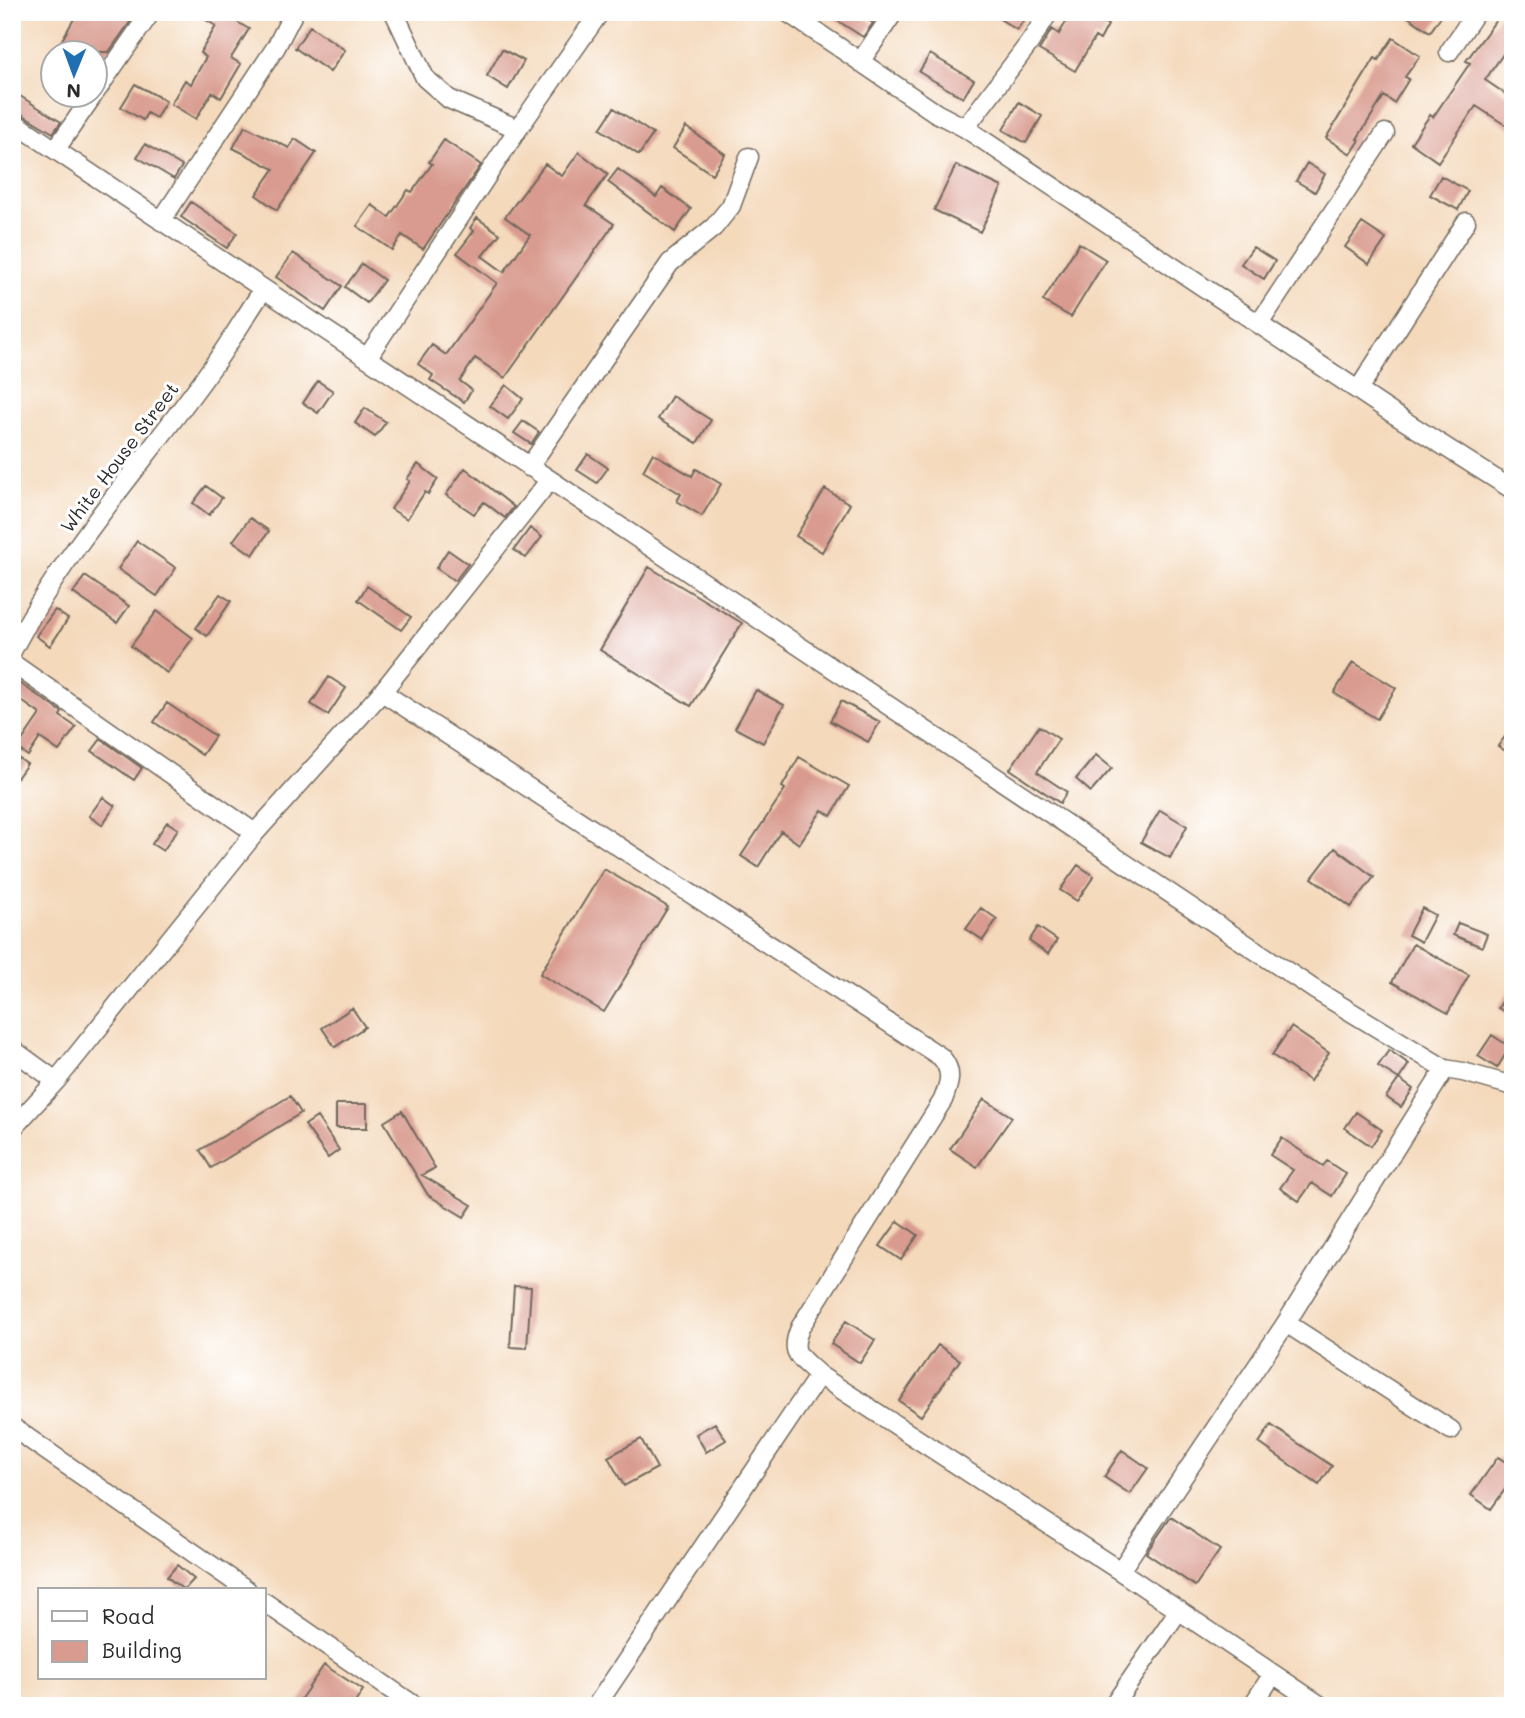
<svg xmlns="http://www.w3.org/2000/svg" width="1525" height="1718" font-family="Mali,sans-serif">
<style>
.building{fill:#d99b8f}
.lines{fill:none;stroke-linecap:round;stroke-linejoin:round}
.minor-casing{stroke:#71685d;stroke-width:21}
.minor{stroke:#fff;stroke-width:18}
.labels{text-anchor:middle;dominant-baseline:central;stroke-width:6;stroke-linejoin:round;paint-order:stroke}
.street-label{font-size:19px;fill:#2b2b2b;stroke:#fff}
</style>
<rect width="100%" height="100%" fill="#fff"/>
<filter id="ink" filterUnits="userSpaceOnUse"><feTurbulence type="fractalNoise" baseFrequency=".0143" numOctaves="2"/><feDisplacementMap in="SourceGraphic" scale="14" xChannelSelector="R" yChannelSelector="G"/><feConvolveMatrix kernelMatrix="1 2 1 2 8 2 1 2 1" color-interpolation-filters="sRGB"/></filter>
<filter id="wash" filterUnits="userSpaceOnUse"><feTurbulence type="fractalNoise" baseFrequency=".00686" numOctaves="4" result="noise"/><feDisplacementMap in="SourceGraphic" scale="28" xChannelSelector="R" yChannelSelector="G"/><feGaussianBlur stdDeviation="1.57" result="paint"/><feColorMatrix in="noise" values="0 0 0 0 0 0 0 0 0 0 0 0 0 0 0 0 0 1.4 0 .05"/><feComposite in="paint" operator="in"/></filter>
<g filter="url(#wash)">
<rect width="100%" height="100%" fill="#f4d9bb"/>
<g id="blocks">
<path class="building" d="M78 12H137L109 52H55Z
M193 12H220L249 29 231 58 241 64 221 98 212 92 196 119 171 104 185 80 191 84 206 57 200 53 216 26Z
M824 12H856L873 23 863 37Z
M989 12H1029L1017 30Z
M1072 12H1087L1108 25 1100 40 1095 37 1075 71 1039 50 1052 29 1059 34Z
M1401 12H1444L1430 32Z
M1502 12H1513V40L1485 80 1513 99V130L1476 106 1438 162 1411 143 1430 115 1433 117 1470 63 1466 61Z
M310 26 345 50 330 72 295 48Z
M1393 38 1420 56 1405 77 1409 79 1394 103 1384 96 1357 139 1360 140 1351 154 1326 138 1375 58 1378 60Z
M502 49 524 61 508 89 487 76Z
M930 54 974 80 963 98 919 72Z
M135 84 166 101 156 118 147 113 143 120 121 107Z
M20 96 61 122 53 133 12 108Z
M1019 102 1042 116 1026 143 1003 130Z
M614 108 653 134 639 155 600 129Z
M245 126 289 148 295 139 316 153 277 210 256 195 274 169 233 148Z
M686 127 725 154 712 174 673 148Z
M444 140 481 165 423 249 402 235 392 250 357 226 372 205 389 217 408 190 412 192 432 164 429 162Z
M145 144 182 166 174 179 137 157Z
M579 152 608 174 586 205 614 224 505 378 475 358 460 381 472 390 464 402 430 380 433 375 418 364 432 345 446 355 497 283 457 253 474 231 470 228 477 218 500 234 482 256 504 272 530 235 505 217 545 164 562 176Z
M1307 163 1325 174 1315 192 1296 181Z
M956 165 1002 187 980 232 934 210Z
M618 169 656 197 662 188 691 209 675 232 608 182Z
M1441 176 1468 191 1458 210 1430 195Z
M191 202 237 233 227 248 181 217Z
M1362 223 1386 239 1369 264 1345 247Z
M1079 243 1106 260 1071 317 1043 301Z
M1253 247 1275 261 1264 279 1241 264Z
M293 253 342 286 325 311 276 277Z
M362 264 384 280 367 303 345 287Z
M318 381 333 391 318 413 303 403Z
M506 385 523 399 508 419 490 406Z
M672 396 711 420 697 443 658 419Z
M365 408 386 422 375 437 355 423Z
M523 421 539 432 531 444 514 433Z
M653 453 692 476 696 469 721 484 702 516 677 501 681 494 643 471Z
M588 454 608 468 597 483 577 470Z
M418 464 438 479 428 494 425 492 407 519 391 509 410 481 407 479Z
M465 468 514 507 505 518 484 502 474 514 446 495Z
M206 486 222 498 209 515 193 503Z
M825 489 850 504 822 552 796 536Z
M250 518 269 531 253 555 233 541Z
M530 528 542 537 526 558 514 550Z
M137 541 176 568 157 596 118 569Z
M448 550 468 564 455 581 436 568Z
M649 567 742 623 691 706 600 650Z
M85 576 129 606 117 623 73 593Z
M367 586 411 617 401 630 358 600Z
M220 594 231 601 207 636 196 628Z
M55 610 68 619 50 646 36 636Z
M157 611 193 638 167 673 131 646Z
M1353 662 1396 688 1377 719 1334 693Z
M329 677 346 688 328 715 311 704Z
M12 678 62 712 60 716 76 727 59 751 40 738 28 756 17 748 40 714 12 694Z
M756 690 784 705 763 743 735 728Z
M841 701 880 722 868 742 830 721Z
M167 703 215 736 202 755 154 722Z
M1039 726 1059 739 1037 772 1067 792 1060 803 1010 769Z
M1513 726V756L1498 746Z
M101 739 142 768 134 780 92 751Z
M12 754 27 764 12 785Z
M1096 755 1112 768 1091 792 1076 779Z
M799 757 849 786 831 816 822 810 799 844 781 831 758 867 741 856 785 789 782 787Z
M103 797 115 806 102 825 89 816Z
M1160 810 1187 826 1170 858 1141 842Z
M167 822 178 829 163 851 152 844Z
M1335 848 1374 877 1351 907 1312 878Z
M1078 865 1094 876 1077 901 1060 890Z
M604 869 668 907 604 1012 540 974Z
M981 908 997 919 983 940 966 929Z
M1422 908 1435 915 1421 942 1408 935Z
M1458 923 1487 934 1482 947 1453 935Z
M1038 927 1057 940 1048 954 1029 941Z
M1413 944 1469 975 1448 1013 1392 982Z
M1513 985V1017L1498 1008Z
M352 1008 365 1027 335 1047 322 1028Z
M1291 1027 1329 1053 1310 1081 1272 1055Z
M1492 1035 1510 1047 1497 1068 1478 1056Z
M1389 1050 1409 1064 1399 1079 1378 1066Z
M1399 1079 1413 1089 1401 1107 1386 1097Z
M290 1096 301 1113 211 1168 200 1150Z
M984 1099 1012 1117 977 1167 950 1149Z
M336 1104H367V1128H336Z
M402 1111 435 1168 422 1175 472 1205 464 1217 428 1195 384 1122Z
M1356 1112 1382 1130 1371 1146 1345 1128Z
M317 1117 339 1150 328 1158 305 1125Z
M1282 1138 1323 1166 1327 1161 1346 1174 1332 1196 1312 1183 1299 1201 1280 1188 1293 1170 1270 1155Z
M898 1221 918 1235 901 1260 880 1246Z
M514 1286 531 1287 527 1348 510 1347Z
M846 1321 875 1340 860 1363 831 1344Z
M938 1345 960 1360 921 1416 899 1401Z
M715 1423 726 1440 706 1452 696 1434Z
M1271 1425 1332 1466 1319 1485 1259 1443Z
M641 1439 657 1468 624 1486 608 1457Z
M1122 1450 1148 1468 1130 1494 1104 1477Z
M1498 1457 1513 1467V1478L1491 1509 1471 1495Z
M1171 1517 1220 1550 1195 1586 1146 1553Z
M177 1565 194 1579 184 1590 167 1577Z
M324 1665 363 1690 353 1706H296Z"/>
</g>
</g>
<g filter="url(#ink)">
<use href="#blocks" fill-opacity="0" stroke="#71685d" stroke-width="2"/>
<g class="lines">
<g class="minor-casing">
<path id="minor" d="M394 12 425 78 449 99 518 129
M787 12 936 113 965 128 1392 413 1513 490
M1449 52 1476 12
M860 62 894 12
M94 94 151 12
M12 121 1315 990 1445 1069 1463 1072 1513 1086
M965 128 1030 42 1049 12
M56 149 94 94
M161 221 276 47 294 12
M1259 324 1385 133
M367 358 518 129 600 12
M1358 390 1466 222
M529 467 670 263 714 227 731 206 749 157
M12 651C66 547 146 461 213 366 231 341 246 315 263 290
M12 663 255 833
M382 692 941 1057C954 1072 949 1084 943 1100L801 1326C788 1354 800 1357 819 1375L1120 1571 1321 1706
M12 1049 56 1081
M12 1129 56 1081 255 833 382 692 549 481
M1286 1323 1451 1430
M12 1427 247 1590
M1120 1571 1286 1323 1445 1069
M264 1602 415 1706
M596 1706 819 1375
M1113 1706 1179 1610
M1252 1706 1273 1674"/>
</g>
<use href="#minor" class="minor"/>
</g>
</g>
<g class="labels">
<g class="street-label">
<text transform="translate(119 457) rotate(-53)">White House Street</text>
</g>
</g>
<rect width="1525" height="1718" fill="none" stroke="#fff" stroke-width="42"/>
<rect x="38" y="1588" width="228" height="91" fill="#ffffff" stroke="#aaaaaa" stroke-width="2"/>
<rect x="52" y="1611" width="35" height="10" fill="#ffffff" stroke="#aaaaaa" stroke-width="2"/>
<text x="102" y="1624" font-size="21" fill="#2b2b2b">Road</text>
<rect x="52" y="1641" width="35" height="21" fill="#d99b8f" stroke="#aaaaaa" stroke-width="2"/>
<text x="102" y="1658" font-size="21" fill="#2b2b2b">Building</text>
<g transform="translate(74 74) rotate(181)"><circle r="33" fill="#ffffff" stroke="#aaaaaa" stroke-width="2"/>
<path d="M0-5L12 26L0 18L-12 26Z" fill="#1f6fb2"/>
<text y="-10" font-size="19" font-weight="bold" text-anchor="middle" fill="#2b2b2b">N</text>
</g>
</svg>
